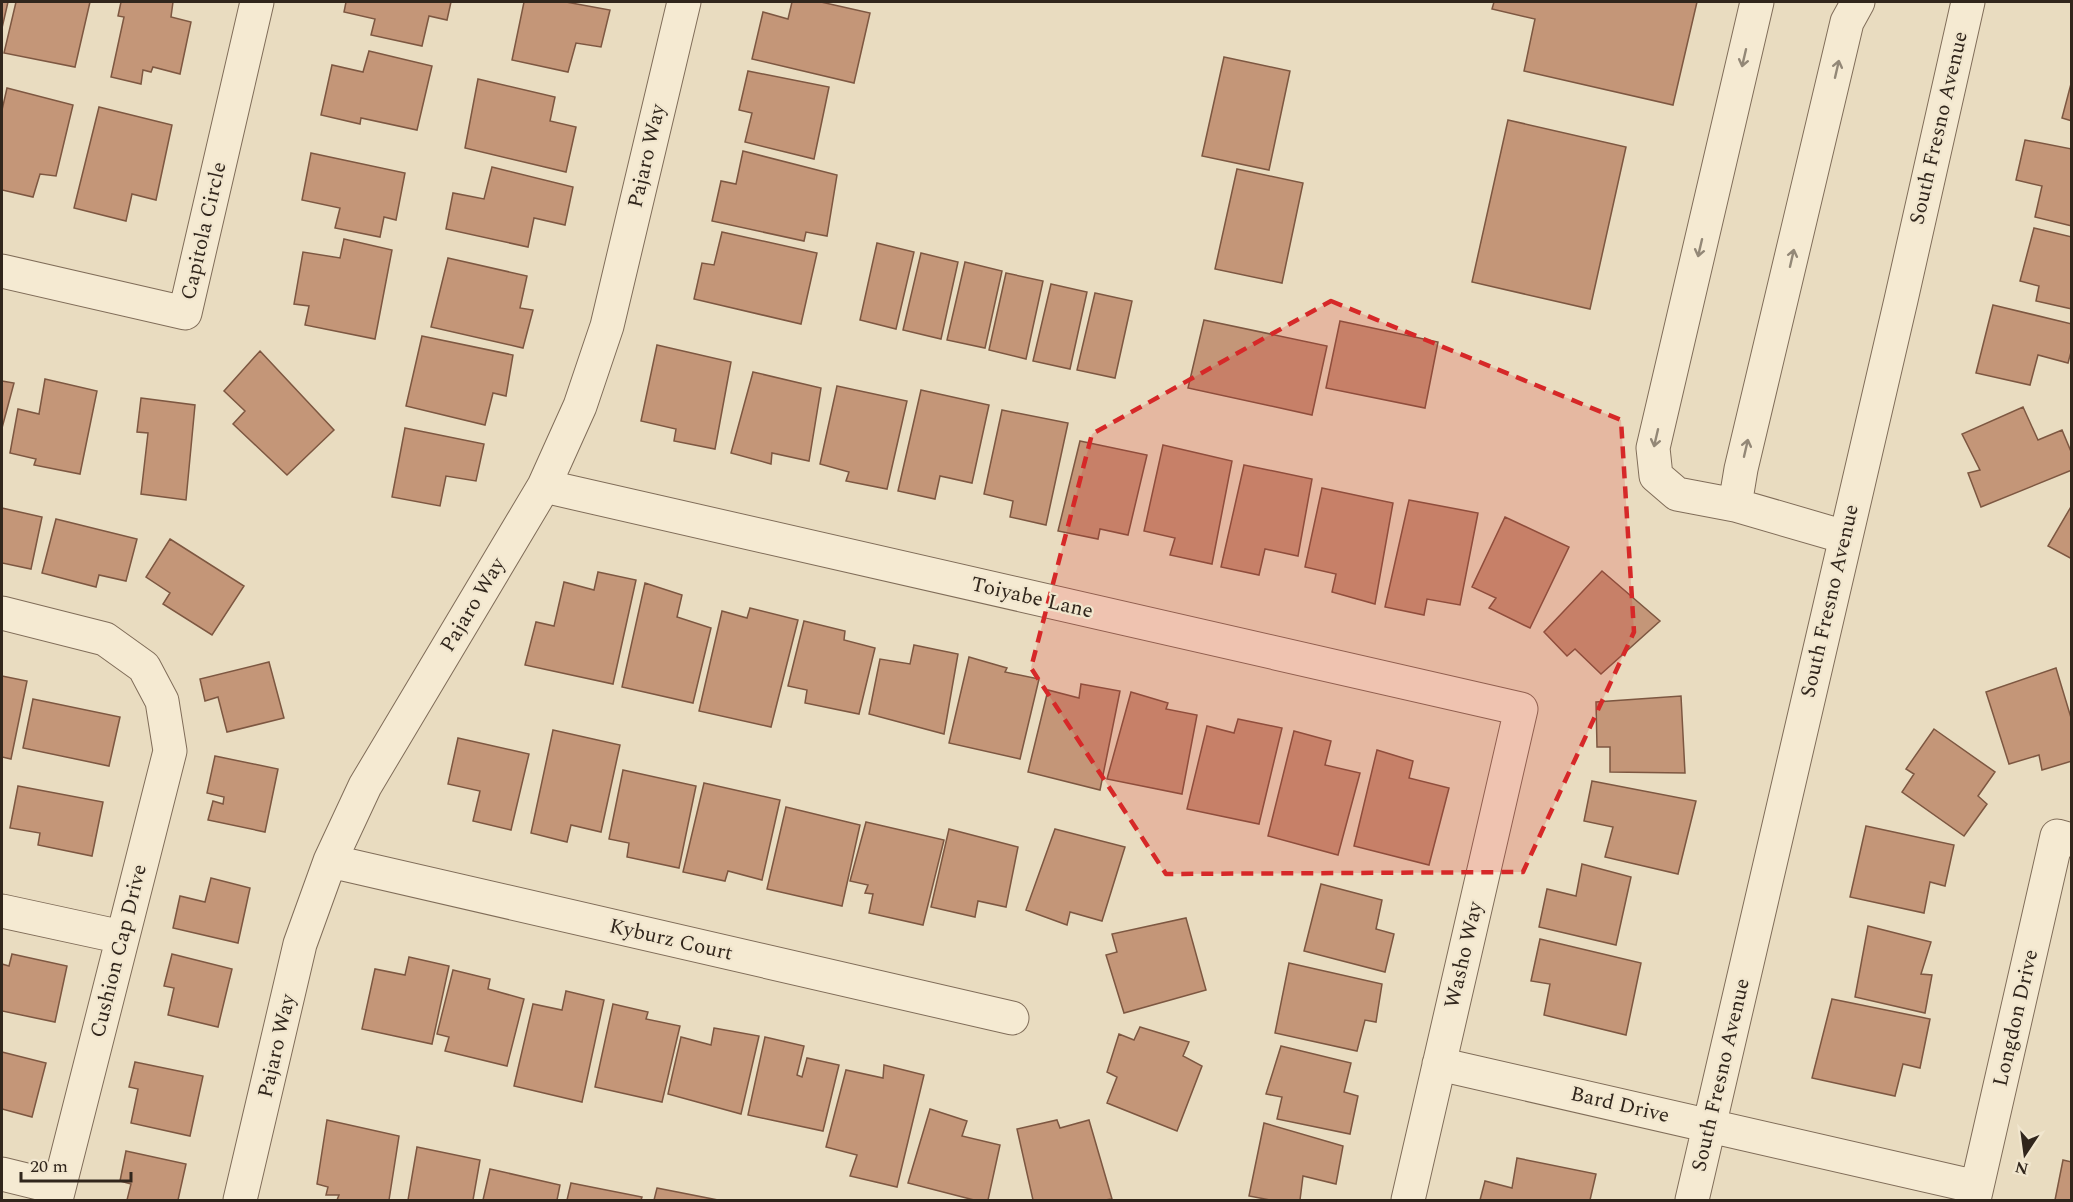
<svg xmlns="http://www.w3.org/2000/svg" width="2073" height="1202" font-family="Spectral,serif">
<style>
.building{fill:#c49678;stroke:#7d5741;stroke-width:1.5}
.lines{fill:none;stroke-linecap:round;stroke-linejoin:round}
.minor-casing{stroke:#806d59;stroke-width:35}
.minor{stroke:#f5ead2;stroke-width:33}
.oneway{stroke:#938877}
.marked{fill:#d62828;fill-opacity:0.2;stroke:#d62828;stroke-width:4.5;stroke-dasharray:12 8;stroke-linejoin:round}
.labels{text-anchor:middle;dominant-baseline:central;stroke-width:4.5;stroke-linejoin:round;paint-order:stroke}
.street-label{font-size:21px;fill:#31261c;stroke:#f1e6ce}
</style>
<rect width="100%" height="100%" fill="#e9dcc0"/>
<path class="building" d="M2 2H8L2 28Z
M16 2H90L75 67 4 53Z
M121 2H173L171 17 191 22 180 74 153 67 151 72 143 70 141 84 111 77 124 17 118 16Z
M346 2H451L447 20 429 16 422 46 371 35 375 19 344 12Z
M524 2H566L610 10 601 47 576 43 568 72 512 60Z
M792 2H821L870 13 854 83 752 59 763 12 788 19Z
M1494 2H1697L1673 105 1524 71 1535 19 1492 9Z
M369 51 432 66 417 130 361 118 360 124 321 115 332 65 363 72Z
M1224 57 1290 71 1269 170 1202 156Z
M748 71 829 87 814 159 745 142 752 113 739 110Z
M478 79 555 97 550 121 576 127 566 172 465 148Z
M2072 80V121L2062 118Z
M7 88 73 105 56 176 40 174 33 197 2 190V110Z
M99 107 172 125 156 200 132 194 126 221 74 208Z
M1508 120 1626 147 1590 309 1472 282Z
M2025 140 2072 149V226L2035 217 2042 186 2016 180Z
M743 151 837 175 827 236 806 232 804 241 712 221 721 181 736 184Z
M311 153 405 173 396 220 384 217 380 237 335 228 340 208 302 200Z
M492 167 573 187 565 225 534 218 528 247 446 229 453 193 484 199Z
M1237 169 1303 183 1282 283 1215 269Z
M2034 228 2072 237V309L2036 301 2039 286 2020 281Z
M722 232 817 253 801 324 694 299 702 263 714 265Z
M344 239 392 250 375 339 305 325 309 306 294 304 303 252 340 258Z
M877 243 914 252 896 329 860 320Z
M921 253 958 262 941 339 903 330Z
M448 258 527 276 520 308 533 310 523 348 431 327Z
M965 262 1002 271 985 348 947 340Z
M1006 273 1043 281 1026 359 989 350Z
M1051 284 1087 292 1070 369 1033 361Z
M1095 293 1132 301 1115 378 1077 370Z
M1993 305 2072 324V348L2068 363 2038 355 2030 385 1976 373Z
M1204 320 1327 346 1312 415 1188 388Z
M1340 321 1438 342 1425 408 1326 388Z
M422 336 513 355 506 396 493 393 485 425 406 406Z
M657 345 731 362 715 449 674 441 676 429 641 421Z
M260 351 334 430 287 475 233 424 245 411 224 391Z
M753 372 821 388 809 461 772 453 771 464 731 453Z
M45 379 97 391 80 474 34 465 36 459 10 453 18 409 39 414Z
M2 381 14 383 2 428Z
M837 386 907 401 887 489 846 481 849 472 820 464Z
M921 390 989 405 972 483 940 476 935 499 898 491Z
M141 398 195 405 186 500 141 494 148 433 137 432Z
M2023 407 2038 440 2062 430 2072 454V470L1981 507 1968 473 1980 470 1962 434Z
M1002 410 1068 423 1046 525 1010 517 1013 501 984 494Z
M405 428 484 444 476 481 446 476 440 506 392 497Z
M1080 441 1147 455 1128 535 1100 529 1098 539 1058 531Z
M1163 445 1232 461 1212 564 1170 555 1175 538 1144 531Z
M1244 465 1312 479 1298 556 1265 549 1259 575 1221 567Z
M1322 488 1393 503 1375 604 1332 592 1336 574 1305 567Z
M1409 500 1478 513 1460 605 1427 599 1424 615 1385 607Z
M2072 505V559L2048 546Z
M2 508 42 517 31 569 2 563Z
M1505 517 1569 547 1530 628 1489 608 1496 598 1472 587Z
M56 519 137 539 126 581 99 575 96 587 42 573Z
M170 539 244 586 212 635 163 604 170 593 146 577Z
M1602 571 1660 621 1601 674 1575 649 1567 656 1544 632Z
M598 572 636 580 613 684 525 665 536 622 554 626 564 582 594 590Z
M645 583 682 595 677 617 711 628 693 703 622 687Z
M750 608 798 620 771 727 699 711 722 611 747 618Z
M804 621 845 631 844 640 875 648 859 714 805 703 807 690 788 686Z
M914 645 958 654 944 734 869 714 880 659 910 664Z
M969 657 1007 668 1005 672 1039 679 1020 759 949 743Z
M269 662 284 718 227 732 218 697 205 701 200 679Z
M2056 668 2072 721V761L2042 770 2039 755 2009 764 1986 692Z
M2 676 27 681 11 759 2 757Z
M1081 684 1120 691 1100 790 1028 772 1048 690 1079 698Z
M1131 692 1168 703 1166 709 1197 715 1182 794 1107 779Z
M1681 696 1685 773 1610 772V747H1597L1596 702Z
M33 699 120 717 109 766 23 748Z
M1238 719 1282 728 1259 824 1187 809 1207 726 1234 733Z
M1934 729 1995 772 1978 796 1987 804 1964 836 1902 792 1914 774 1906 769Z
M553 730 620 745 601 832 571 825 567 842 531 833Z
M1294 731 1331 741 1325 765 1360 773 1338 855 1268 836Z
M458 738 529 754 511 830 473 821 480 791 448 784Z
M1377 750 1413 761 1409 778 1449 788 1429 865 1354 846Z
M215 756 278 769 265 832 208 820 213 801 223 804 224 797 207 793Z
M623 770 696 786 679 868 627 857 629 843 609 839Z
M1592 781 1696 801 1678 874 1605 857 1613 827 1584 821Z
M704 783 780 800 762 880 728 871 725 881 683 872Z
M18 786 103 802 92 856 38 845 40 833 10 828Z
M786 807 860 825 842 906 767 889Z
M866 822 944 840 923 925 869 913 873 894 865 893 868 885 850 881Z
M1866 826 1954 845 1945 886 1930 882 1924 913 1850 897Z
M949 829 1018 847 1006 907 978 901 975 917 931 907Z
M1055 829 1125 847 1102 921 1070 912 1067 925 1026 910Z
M1582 864 1631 877 1616 945 1539 927 1547 889 1576 896Z
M211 878 250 888 238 943 173 928 180 896 205 902Z
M1321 884 1382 900 1376 929 1394 934 1385 972 1304 951Z
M1186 918 1206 990 1124 1013 1106 955 1117 952 1112 934Z
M1868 926 1931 942 1921 974 1932 975 1925 1013 1855 997Z
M1540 939 1641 963 1626 1035 1544 1015 1550 984 1531 981Z
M12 954 67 966 55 1022 2 1011V964L9 966Z
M172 954 232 969 218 1027 168 1015 174 988 164 986Z
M409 957 449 966 432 1044 362 1029 375 969 405 975Z
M1289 963 1382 984 1376 1022 1365 1020 1357 1051 1275 1033Z
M453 970 490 979 488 989 524 999 507 1066 445 1051 449 1037 437 1034Z
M566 991 604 1000 582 1102 514 1086 533 1004 562 1010Z
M1832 999 1930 1019 1920 1068 1903 1064 1895 1096 1812 1078Z
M613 1004 648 1012 646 1019 680 1026 662 1102 595 1087Z
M1140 1027 1189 1042 1183 1056 1202 1066 1177 1131 1107 1103 1117 1077 1107 1072 1119 1034 1134 1040Z
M714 1028 759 1036 741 1114 668 1094 681 1037 711 1045Z
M765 1037 804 1046 797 1075 802 1077 807 1058 839 1065 823 1131 748 1115Z
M1281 1046 1351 1063 1344 1092 1358 1096 1350 1134 1277 1119 1282 1097 1266 1094Z
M2 1052 46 1063 32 1117 2 1109Z
M135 1062 203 1076 190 1136 131 1123 138 1089 129 1087Z
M884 1065 924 1075 897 1187 850 1176 857 1155 826 1147 846 1070 883 1078Z
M930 1109 967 1121 962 1136 1000 1145 988 1200H974L908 1183Z
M327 1120 399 1136 389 1200H337L339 1195H326L328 1187 317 1184Z
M1057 1120 1060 1128 1089 1120 1112 1199 1105 1200H1033L1017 1129Z
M1264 1123 1343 1146 1336 1184 1303 1176 1300 1200H1270L1249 1196Z
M417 1147 480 1160 473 1200H408Z
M126 1151 186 1164 178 1200H127L131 1184 120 1181Z
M1517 1158 1596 1174 1590 1200H1480L1485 1181 1512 1188Z
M2063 1160 2072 1162V1200H2055Z
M490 1169 560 1185 557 1200H483Z
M571 1183 642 1197 641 1200H567Z
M657 1188 718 1200H654Z"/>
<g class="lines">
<g class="minor-casing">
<path id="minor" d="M1757 2 1653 448 1656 476 1677 494 1735 505 1845 537
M2 271 185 313 257 2
M544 486 1521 709 1408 1200
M1735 505 1741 469 1847 22 1858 2
M2 613 105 639 144 667 162 701 170 751 56 1200
M330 861 1012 1018
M2 911 122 937
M1439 1064 1977 1187
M2 1174 59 1188
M240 1200 300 944 330 861 365 786 544 486 580 406 607 326 684 2
M1692 1200 1901 300 1968 2
M1974 1200 2057 836 2072 840"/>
</g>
<use href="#minor" class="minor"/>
</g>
<defs><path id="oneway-shaft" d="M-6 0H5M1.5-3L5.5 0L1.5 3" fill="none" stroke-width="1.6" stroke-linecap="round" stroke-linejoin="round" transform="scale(1.5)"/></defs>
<g class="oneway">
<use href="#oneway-shaft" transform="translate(1744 58) rotate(103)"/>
<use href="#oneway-shaft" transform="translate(1837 69) rotate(-77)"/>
<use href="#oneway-shaft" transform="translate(1700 248) rotate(103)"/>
<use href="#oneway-shaft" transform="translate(1792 258) rotate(-77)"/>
<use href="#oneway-shaft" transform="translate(1656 438) rotate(103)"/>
<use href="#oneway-shaft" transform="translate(1746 448) rotate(-77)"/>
</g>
<path class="marked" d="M1331 301 1621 420 1634 632 1523 872 1166 874 1031 668 1092 434Z"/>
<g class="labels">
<g class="street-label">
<text transform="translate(1939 128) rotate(-77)">South Fresno Avenue</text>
<text transform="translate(647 156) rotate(-77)">Pajaro Way</text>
<text transform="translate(204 231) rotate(-77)">Capitola Circle</text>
<text transform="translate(1032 598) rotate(13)">Toiyabe Lane</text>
<text transform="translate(1830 601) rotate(-77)">South Fresno Avenue</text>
<text transform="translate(473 605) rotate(-59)">Pajaro Way</text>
<text transform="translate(671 940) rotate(13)">Kyburz Court</text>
<text transform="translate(119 951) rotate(-76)">Cushion Cap Drive</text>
<text transform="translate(1464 955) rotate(-77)">Washo Way</text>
<text transform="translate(2016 1018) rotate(-77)">Longdon Drive</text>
<text transform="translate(277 1046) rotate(-77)">Pajaro Way</text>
<text transform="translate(1721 1075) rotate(-77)">South Fresno Avenue</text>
<text transform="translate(1620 1105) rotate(13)">Bard Drive</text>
</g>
</g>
<rect width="2073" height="1202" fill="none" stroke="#31261c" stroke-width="6"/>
<g transform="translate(2025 1154) rotate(193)" stroke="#f1e6ce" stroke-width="4.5" paint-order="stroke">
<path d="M0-4.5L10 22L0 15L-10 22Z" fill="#31261c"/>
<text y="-9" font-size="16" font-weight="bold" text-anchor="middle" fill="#31261c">N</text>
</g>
<path d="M21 1172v9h110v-9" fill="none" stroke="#31261c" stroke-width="3"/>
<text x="30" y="1172" font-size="18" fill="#31261c" stroke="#f1e6ce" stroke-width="4.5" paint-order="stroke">20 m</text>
</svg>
